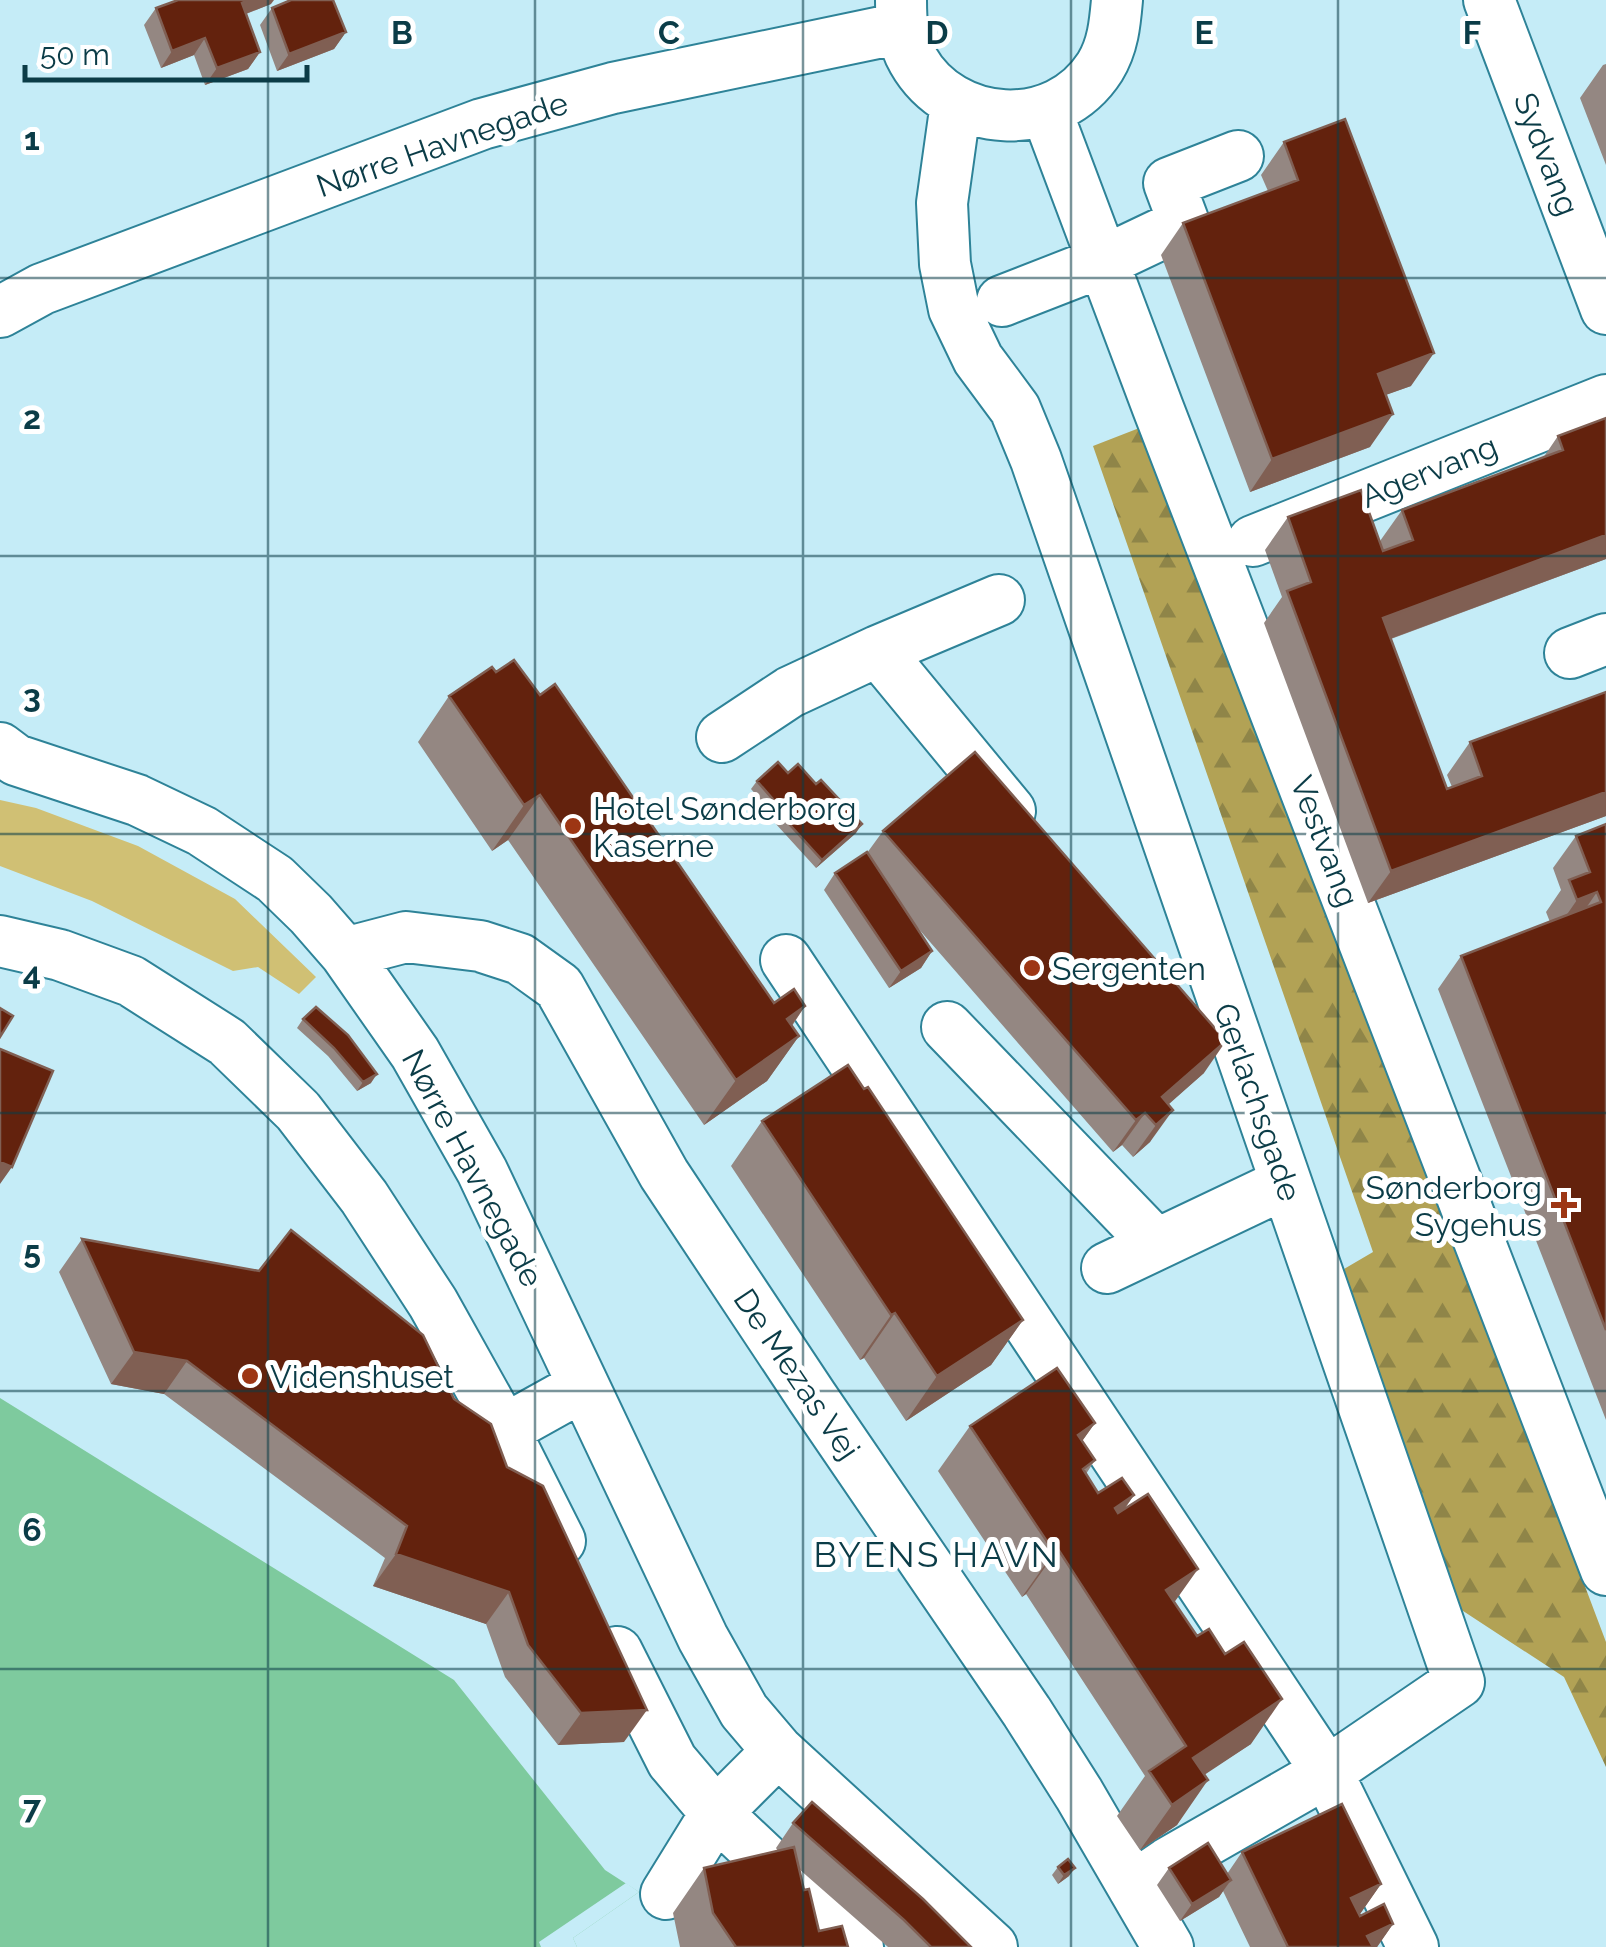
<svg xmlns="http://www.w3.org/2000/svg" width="1606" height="1947" font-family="Raleway,sans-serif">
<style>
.grass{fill:#d0c074}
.forest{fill:url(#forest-firs)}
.water{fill:#7eca9e}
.pier{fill:#c5ecf7}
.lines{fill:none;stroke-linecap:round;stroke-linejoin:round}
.minor-casing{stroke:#2e8398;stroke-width:54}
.minor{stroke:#fff;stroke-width:50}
.wall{fill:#948782}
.shaded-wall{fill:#805f53}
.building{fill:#63220d;stroke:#805f53;stroke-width:2.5}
.grid{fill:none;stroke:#0b3c47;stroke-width:2.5;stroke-opacity:0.55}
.poi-dot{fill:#9d3614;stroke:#fff;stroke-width:4}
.labels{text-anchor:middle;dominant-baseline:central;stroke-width:10;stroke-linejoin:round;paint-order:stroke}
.street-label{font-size:32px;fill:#0b3c47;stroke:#fff}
.poi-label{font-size:32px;fill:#0b3c47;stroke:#fff;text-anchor:start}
.neighbourhood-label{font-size:35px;letter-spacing:2.5px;fill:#0b3c47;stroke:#fff}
.grid-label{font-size:32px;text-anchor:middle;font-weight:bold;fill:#0b3c47;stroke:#fff;stroke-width:10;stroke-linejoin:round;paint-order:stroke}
</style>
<defs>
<pattern id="forest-firs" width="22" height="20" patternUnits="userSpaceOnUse" patternTransform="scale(2.5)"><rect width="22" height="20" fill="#b2a255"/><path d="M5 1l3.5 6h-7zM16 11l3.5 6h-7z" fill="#8f8548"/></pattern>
</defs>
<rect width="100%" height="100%" fill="#c5ecf7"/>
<path class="grass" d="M0 800 36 808 138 846 235 899 316 977 299 994 258 967 233 971 92 901 0 866Z"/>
<path class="forest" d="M1147 425 1606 1642V1767L1564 1677 1457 1607 1344 1269 1373 1252 1093 446Z"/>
<path class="water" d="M0 1398 454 1680 605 1870 639 1892 573 1938 577 1947H0Z"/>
<path class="pier" d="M626 1883 639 1892 573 1938 577 1947H541L539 1942Z"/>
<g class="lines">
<g class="minor-casing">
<path id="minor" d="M901 0C901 21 902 41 913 60 952 129 1056 136 1100 67 1113 46 1115 23 1117 0
M1489 0 1606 309
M956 103 942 203 945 264 954 309 978 359 1015 409 1036 460 1459 1682 1327 1772 1168 1863 1133 1887
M1046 110 1158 408 1606 1570
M1002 301 1102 262 1184 223 1169 183 1238 156
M0 312 42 289 482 124 613 88 901 28
M1253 541 1606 400
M999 600 878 651 1010 811
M1570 653 1606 639
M722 737 790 692 878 651
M0 748 16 760 137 800 202 831 275 879 311 914 345 953 415 1053 482 1171 703 1638 744 1711 778 1751 992 1947
M0 941 60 955 131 981 227 1042 298 1111 364 1197 433 1303 504 1430 560 1541
M345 953 406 937 480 946 520 959 559 987 664 1174 812 1397 1027 1712 1079 1794 1168 1947
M786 960 1327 1772 1413 1947
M947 1027 1155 1243
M1107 1268 1286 1183
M504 1430 583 1386
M617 1652 672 1761 716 1813 858 1947
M666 1894 716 1813 778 1751"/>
</g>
<use href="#minor" class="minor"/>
</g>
<path class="wall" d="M271 4 246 14 260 52 248 69 205 85 194 55 161 68 144 25 156 8Z
M272 8 346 32 334 49 277 71 260 25Z
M1606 64V165L1580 98 1603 65Z
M1284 142 1411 386 1385 395 1370 447 1250 492 1161 255 1183 223 1268 191 1261 175Z
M1606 418V559L1391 639 1447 789 1452 787 1447 775 1470 742 1606 692V816L1368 903 1264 623 1282 597 1265 550 1288 517 1380 541 1402 510 1543 458 1558 436Z
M496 672 540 695 774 1003 805 1006 792 1026 799 1036 767 1081 704 1125 508 840 492 851 418 742 449 696Z
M788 773 856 833 816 868 775 823 778 820 751 789 757 781Z
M1606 824V1420L1438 989 1461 956 1550 922 1546 912 1561 890 1553 868 1576 836Z
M883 831 1204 1073 1168 1104 1150 1142 1133 1157 1122 1145 1113 1152 917 927 932 951 921 968 889 988 824 890 835 873 867 853Z
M303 1019 371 1083 357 1091 328 1056 297 1028Z
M762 1121 1023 1320 991 1365 906 1421 864 1358 860 1360 731 1166Z
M82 1239 454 1399 507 1467 624 1742 558 1745 505 1677 486 1624 373 1586 385 1558 164 1394 111 1384 59 1272Z
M1095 1423 1082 1441 1095 1460 1086 1474 1098 1493 1134 1495 1124 1510 1251 1744 1204 1774 1177 1825 1140 1850 1117 1816 1145 1776 1026 1594 1022 1597 938 1471 970 1426Z
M793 1823 971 1947H888L799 1869 804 1890 819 1931 848 1947H680L673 1913 704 1868 778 1851 776 1848Z
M1242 1852 1381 1884 1359 1915 1393 1924 1377 1947H1250L1223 1891 1219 1897 1180 1921 1157 1885 1169 1868 1227 1874Z
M1058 1867 1069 1876 1058 1884 1052 1875Z"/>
<path class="shaded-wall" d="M250 0H274L271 4 230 20 242 3Z
M346 32 334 49 277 71 289 54Z
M205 38 194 55 161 68 172 51Z
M260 52 248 69 205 85 217 68Z
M1434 353 1411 386 1355 406 1378 374Z
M1393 414 1370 447 1250 492 1272 459Z
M1606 535V559L1360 650 1383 618Z
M1606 792V816L1368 903 1391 871Z
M540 795 508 840 492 851 524 805Z
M862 824 856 833 816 868 822 860Z
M1597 892 1575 924 1554 933 1577 900Z
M932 951 921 968 889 988 901 971Z
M805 1006 774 1051 787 1019Z
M799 1036 767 1081 704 1125 736 1080Z
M1226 1041 1204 1073 1151 1120 1162 1097Z
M377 1074 371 1083 357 1091 363 1082Z
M1173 1110 1150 1142 1133 1157 1156 1125Z
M1145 1113 1122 1145 1113 1152 1136 1120Z
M0 1162 12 1167 0 1184Z
M895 1313 864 1358 860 1360 891 1315Z
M1023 1320 991 1365 906 1421 937 1376Z
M134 1352 187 1361 164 1394 111 1384Z
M1095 1423 1063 1468 1078 1435Z
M1134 1495 1102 1540 1115 1508Z
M1058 1549 1026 1594 1022 1597 1054 1552Z
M396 1554 509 1592 486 1624 373 1586Z
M1198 1569 1166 1614V1590Z
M1282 1699 1251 1744 1168 1799 1193 1758Z
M647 1710 624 1742 558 1745 581 1713Z
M1208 1780 1177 1825 1140 1850 1172 1805Z
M1075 1868 1069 1876 1058 1884 1064 1875Z
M1231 1880 1219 1897 1180 1921 1192 1904Z
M1381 1884 1358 1917 1351 1898Z
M1393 1924 1377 1947H1359L1367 1936Z"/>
<path class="building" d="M178 0H250L242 3 260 52 217 68 205 38 172 51 156 8Z
M291 0H333L346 32 289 54 272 8Z
M1345 119 1434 353 1378 374 1393 414 1272 459 1183 223 1298 180 1284 142Z
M1606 418V535L1383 618 1447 789 1482 776 1470 742 1606 692V792L1391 871 1287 591 1311 582 1288 517 1361 490 1383 551 1413 540 1402 510 1563 450 1558 436Z
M514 660 540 695 555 684 774 1003 794 989 805 1006 787 1019 799 1036 736 1080 540 795 524 805 449 696 492 667 496 672Z
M975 752 1226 1041 1162 1097 1173 1110 1156 1125 1145 1113 1136 1120 883 831Z
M778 762 788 773 798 764 816 784 821 780 862 824 822 860 781 815 784 812 757 781Z
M1606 824V1330L1461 956 1601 902 1597 892 1577 900 1569 880 1590 872 1576 836Z
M867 852 932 951 901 971 835 873Z
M316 1007 348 1035 377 1074 363 1082 334 1048 303 1019Z
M0 1008 13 1016 0 1037Z
M0 1049 53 1071 12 1167 0 1162Z
M848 1065 864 1089 868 1087 1023 1320 937 1376 895 1313 891 1315 762 1121Z
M291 1230 423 1335 454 1399 491 1424 507 1467 543 1486 647 1710 581 1713 528 1645 509 1592 396 1554 407 1526 187 1361 134 1352 82 1239 259 1271Z
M1057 1368 1095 1423 1078 1435 1095 1460 1083 1469 1098 1493 1122 1478 1134 1495 1115 1508 1118 1513 1148 1494 1198 1569 1166 1590 1197 1636 1209 1629 1225 1654 1244 1642 1282 1699 1193 1758 1208 1780 1172 1805 1149 1771 1186 1746 1058 1549 1054 1552 970 1426Z
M812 1802 923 1899 971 1947H931L904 1920 793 1823Z
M1342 1804 1381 1884 1351 1898 1360 1916 1384 1904 1393 1924 1367 1936 1373 1947H1288L1242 1852Z
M1208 1843 1231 1880 1192 1904 1169 1868Z
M794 1847 804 1890 809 1889 819 1931 842 1926 848 1947H736L713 1913 704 1868Z
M1068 1859 1075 1868 1064 1875 1058 1867Z"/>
<path class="grid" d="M268 0V1947M535 0V1947M803 0V1947M1071 0V1947M1338 0V1947M0 278H1606M0 556H1606M0 834H1606M0 1113H1606M0 1391H1606M0 1669H1606"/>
<g class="poi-dot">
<circle cx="573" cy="826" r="10"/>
<circle cx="1032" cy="968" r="10"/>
<path d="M1559 1190h10v10h10v10h-10v10h-10v-10h-10v-10h10z"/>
<circle cx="250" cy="1376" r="10"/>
</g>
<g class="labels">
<g class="street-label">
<text transform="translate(442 144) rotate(-19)">Nørre Havnegade</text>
<text transform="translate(1547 154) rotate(69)">Sydvang</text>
<text transform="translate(1429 471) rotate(-22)">Agervang</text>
<text transform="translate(1325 841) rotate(69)">Vestvang</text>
<text transform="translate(1258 1102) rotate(71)">Gerlachsgade</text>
<text transform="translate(473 1168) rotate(62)">Nørre Havnegade</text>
<text transform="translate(797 1374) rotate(56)">De Mezas Vej</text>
</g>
<g class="poi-label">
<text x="593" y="808">Hotel Sønderborg<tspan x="593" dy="37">Kaserne</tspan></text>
<text x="1052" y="968">Sergenten</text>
<text x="1542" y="1187" text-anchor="end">Sønderborg<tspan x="1542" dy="37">Sygehus</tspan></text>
<text x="270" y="1376">Videnshuset</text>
</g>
<g class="neighbourhood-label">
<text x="937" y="1554">BYENS HAVN</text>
</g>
</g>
<g class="grid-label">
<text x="402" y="44">B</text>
<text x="669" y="44">C</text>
<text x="937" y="44">D</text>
<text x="1204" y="44">E</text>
<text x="1472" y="44">F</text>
<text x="32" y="150">1</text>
<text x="32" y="429">2</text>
<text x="32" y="707">3</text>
<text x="32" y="985">4</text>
<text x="32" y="1263">5</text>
<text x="32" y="1541">6</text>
<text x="32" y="1819">7</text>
</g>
<path d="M25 65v15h282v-15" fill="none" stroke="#0b3c47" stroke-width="5"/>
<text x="40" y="65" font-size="30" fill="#0b3c47" stroke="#ffffff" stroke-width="8" paint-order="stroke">50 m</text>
</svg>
